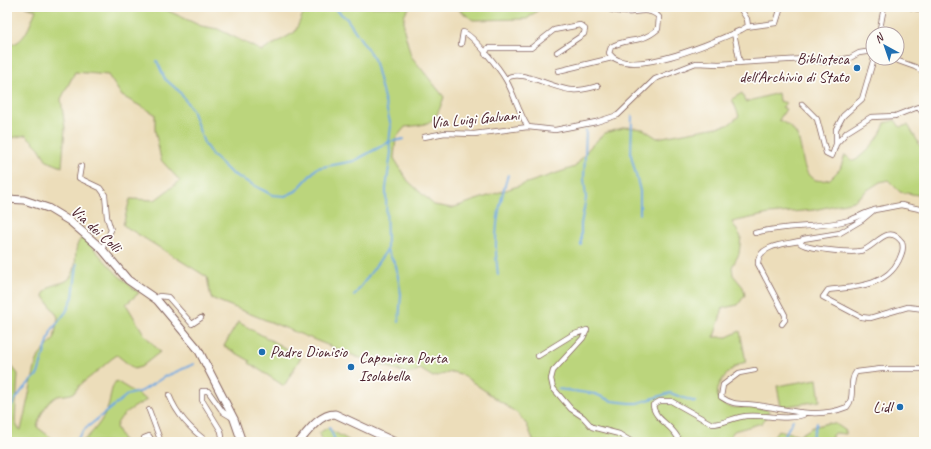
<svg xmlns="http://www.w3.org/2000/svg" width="931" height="449" font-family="Caveat,sans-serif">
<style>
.green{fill:#bbd57b;stroke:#827a53}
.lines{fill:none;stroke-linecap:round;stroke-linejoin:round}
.stream{stroke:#72aae2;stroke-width:2}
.street-casing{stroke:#83625d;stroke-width:6}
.secondary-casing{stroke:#83625d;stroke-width:9}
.street{stroke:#fff;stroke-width:4.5}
.secondary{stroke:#fff;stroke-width:7}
.poi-dot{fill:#1f6fb2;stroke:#fdfcf7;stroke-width:1.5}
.labels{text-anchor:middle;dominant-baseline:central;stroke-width:3.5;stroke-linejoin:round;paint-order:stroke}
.poi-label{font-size:16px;fill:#4a1f2b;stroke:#fdfcf7;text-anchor:end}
.street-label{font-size:16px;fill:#4a1f2b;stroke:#fdfcf7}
</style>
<rect width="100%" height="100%" fill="#fdfcf7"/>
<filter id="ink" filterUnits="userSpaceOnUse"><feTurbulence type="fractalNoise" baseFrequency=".025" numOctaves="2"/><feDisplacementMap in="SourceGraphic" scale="8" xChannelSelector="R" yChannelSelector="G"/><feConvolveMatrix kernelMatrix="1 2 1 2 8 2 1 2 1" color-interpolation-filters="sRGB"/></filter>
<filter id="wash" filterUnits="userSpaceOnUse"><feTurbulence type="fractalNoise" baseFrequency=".012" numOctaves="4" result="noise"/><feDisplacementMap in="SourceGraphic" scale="16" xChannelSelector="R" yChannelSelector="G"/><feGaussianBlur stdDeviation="0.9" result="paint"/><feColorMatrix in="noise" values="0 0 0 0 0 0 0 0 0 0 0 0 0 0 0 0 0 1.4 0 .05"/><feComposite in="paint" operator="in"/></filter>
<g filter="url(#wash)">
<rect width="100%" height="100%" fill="#ecddba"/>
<path class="green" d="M26 7H160L201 26 218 29 262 51 295 32 306 7H410L404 15V30L411 56 444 97C435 124 431 124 405 127L396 138 394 158 408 181 434 205 452 208 575 167 590 147 605 133 626 127 643 129 657 138 728 125 739 116 732 99 742 93 745 102 778 93 779 101 787 103 782 107 786 109 779 120C785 123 792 127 796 134 806 149 797 189 830 179L840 169 845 155 853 161 856 160C869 149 880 139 885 123L895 120 900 127 908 125 924 152V196L900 192 888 180 880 182 866 191 854 201 814 210 769 214 732 222 741 237 739 254 732 267 733 275 743 287 745 295 738 305 723 308 714 337H727L740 331 746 362C730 365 703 395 727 406 735 409 744 406 752 407 757 408 763 409 768 410L769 413 762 423 734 431 726 442H534L527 425 518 414 461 374 452 372 433 377 420 369 413 373H406L357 357 211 298 207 277 123 225 130 199 155 200 180 181 161 160 155 130V114L122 96 108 75 75 72 61 99 65 128 62 167 47 161 39 148 26 135 7 139V45C25 45 30 24 36 10Z
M455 7H542L527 19 473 20Z
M83 237 118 275 139 293 126 304 144 334 160 352 141 367 134 369 117 355C109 360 103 367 95 373 85 382 82 381 74 393 69 395 63 395 58 396 46 401 40 416 37 427L57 442H7V360L18 374 15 421 18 428 21 430 36 363 39 356 54 339 58 317 43 295C45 292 47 289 50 287 57 282 66 285 72 275 79 263 71 246 83 237Z
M238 322 301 357 284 386 249 363 250 361 224 346Z
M817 379 820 401 781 407 777 386Z
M116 381 147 400C135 407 120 413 116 427L124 442H82C92 434 104 419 108 407 111 398 110 389 116 381Z
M828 423 836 424 846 431V434L835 433 832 435V439L836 442H773V437L778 430 800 435 813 427Z
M327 428 352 442H323L319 433Z"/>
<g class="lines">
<path class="stream" d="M333 7 347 19 374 59 391 126 389 142 391 152 386 189 387 250 396 266 401 294 399 322
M157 61 165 79 179 91 192 110 204 143 212 155 231 173 272 195 285 196 296 191 317 168 354 161 389 142 404 139
M632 116 631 155 640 191V214
M581 245V224L586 198 584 178 586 130
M498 275C493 238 497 210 508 175
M354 296 387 250
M558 389 595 394 612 401 630 403H638L670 393 695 402
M7 412 23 389 38 374 51 331 66 312 73 297 77 264
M329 427 336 442
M75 442 85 429 127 395 142 391 164 377 194 364
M781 442 793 420
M810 442 817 423"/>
</g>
</g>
<g filter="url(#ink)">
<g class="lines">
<g class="street-casing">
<path id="street" d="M603 7C608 10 626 13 632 12 642 11 651 9 659 17L658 29C640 45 627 37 611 47L609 53C628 81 716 41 741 30L748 26 747 19 740 8 738 7
M910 7 924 10
M746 27 776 23 781 7
M734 33 740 63
M879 34 884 7
M461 44 463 32C473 35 500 69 506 80 515 96 518 111 528 127
M485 54 488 48H531L554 30 580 25 585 29 584 34 557 52
M890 58 915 67 924 72
M558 71 612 58
M506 79C520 67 554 90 573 90 580 91 590 88 598 86
M802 104 817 119 826 153 832 156 836 144V129L843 116 862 99 874 58
M424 137 445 133 474 134 528 127 555 130 596 122 618 115 655 79 696 63 719 64 804 59 826 62 850 58 859 53 873 51
M836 144 847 132 871 117 895 116 918 107 924 114
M81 166 79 178 100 188 105 195 107 217 111 230 102 249
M924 210 901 205 880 209 874 210 862 220 840 233 803 239 800 243C806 249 850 253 860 251 874 250 887 221 902 242 904 249 902 253 899 260 886 287 854 287 828 290L823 297 861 317 870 318 908 307 924 309
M755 233C787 224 820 229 849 220 857 218 864 213 872 211
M157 300 159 296 168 297 192 324 201 318
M782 324 785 320V315L758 264C757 245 786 244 800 241
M538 356 572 335 587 330 583 338 553 371 551 379 553 388 571 409 583 417 592 427 619 434 632 442
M755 370 739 373 723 385 721 397C734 406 741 403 756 405 788 409 815 420 847 407 856 397 848 382 856 372L881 369H924
M169 395C177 415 191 430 208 442
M149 410 161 442
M143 442 144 438 149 436 153 442
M220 442 222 437 221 431 202 400V391H208L223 412 233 418
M680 442C674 425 654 420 653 405L660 401H671L712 424C724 424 734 417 746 416 765 414 784 421 803 415"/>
</g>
<g class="secondary-casing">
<path id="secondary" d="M7 199 24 200 48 208 71 222 102 249 128 280 157 300 198 349 234 419 242 442
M299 442C308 431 320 414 335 414L395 442"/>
</g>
<use href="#street" class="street"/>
<use href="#secondary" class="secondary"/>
</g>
</g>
<g class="poi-dot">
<circle cx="857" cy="68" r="4"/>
<circle cx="262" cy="352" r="4"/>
<circle cx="351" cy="367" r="4"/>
<circle cx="900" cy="407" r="4"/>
</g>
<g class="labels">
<g class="poi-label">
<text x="849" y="59">Biblioteca<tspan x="849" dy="18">dell'Archivio di Stato</tspan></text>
<text x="270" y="352" text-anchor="start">Padre Dionisio</text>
<text x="359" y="358" text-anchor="start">Caponiera Porta<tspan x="359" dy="18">Isolabella</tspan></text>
<text x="892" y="407">Lidl</text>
</g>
<g class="street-label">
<text transform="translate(475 119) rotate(-5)">Via Luigi Galvani</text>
<text transform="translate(96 229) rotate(42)">Via dei Colli</text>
</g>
</g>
<rect width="931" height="449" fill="none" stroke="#fdfcf7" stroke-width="24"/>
<g transform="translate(885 46) rotate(320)"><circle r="19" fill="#fdfcf7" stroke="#b5a4a5"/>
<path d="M0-3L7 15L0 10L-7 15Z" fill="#1f6fb2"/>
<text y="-6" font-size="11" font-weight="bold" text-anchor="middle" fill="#4a1f2b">N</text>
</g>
</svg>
